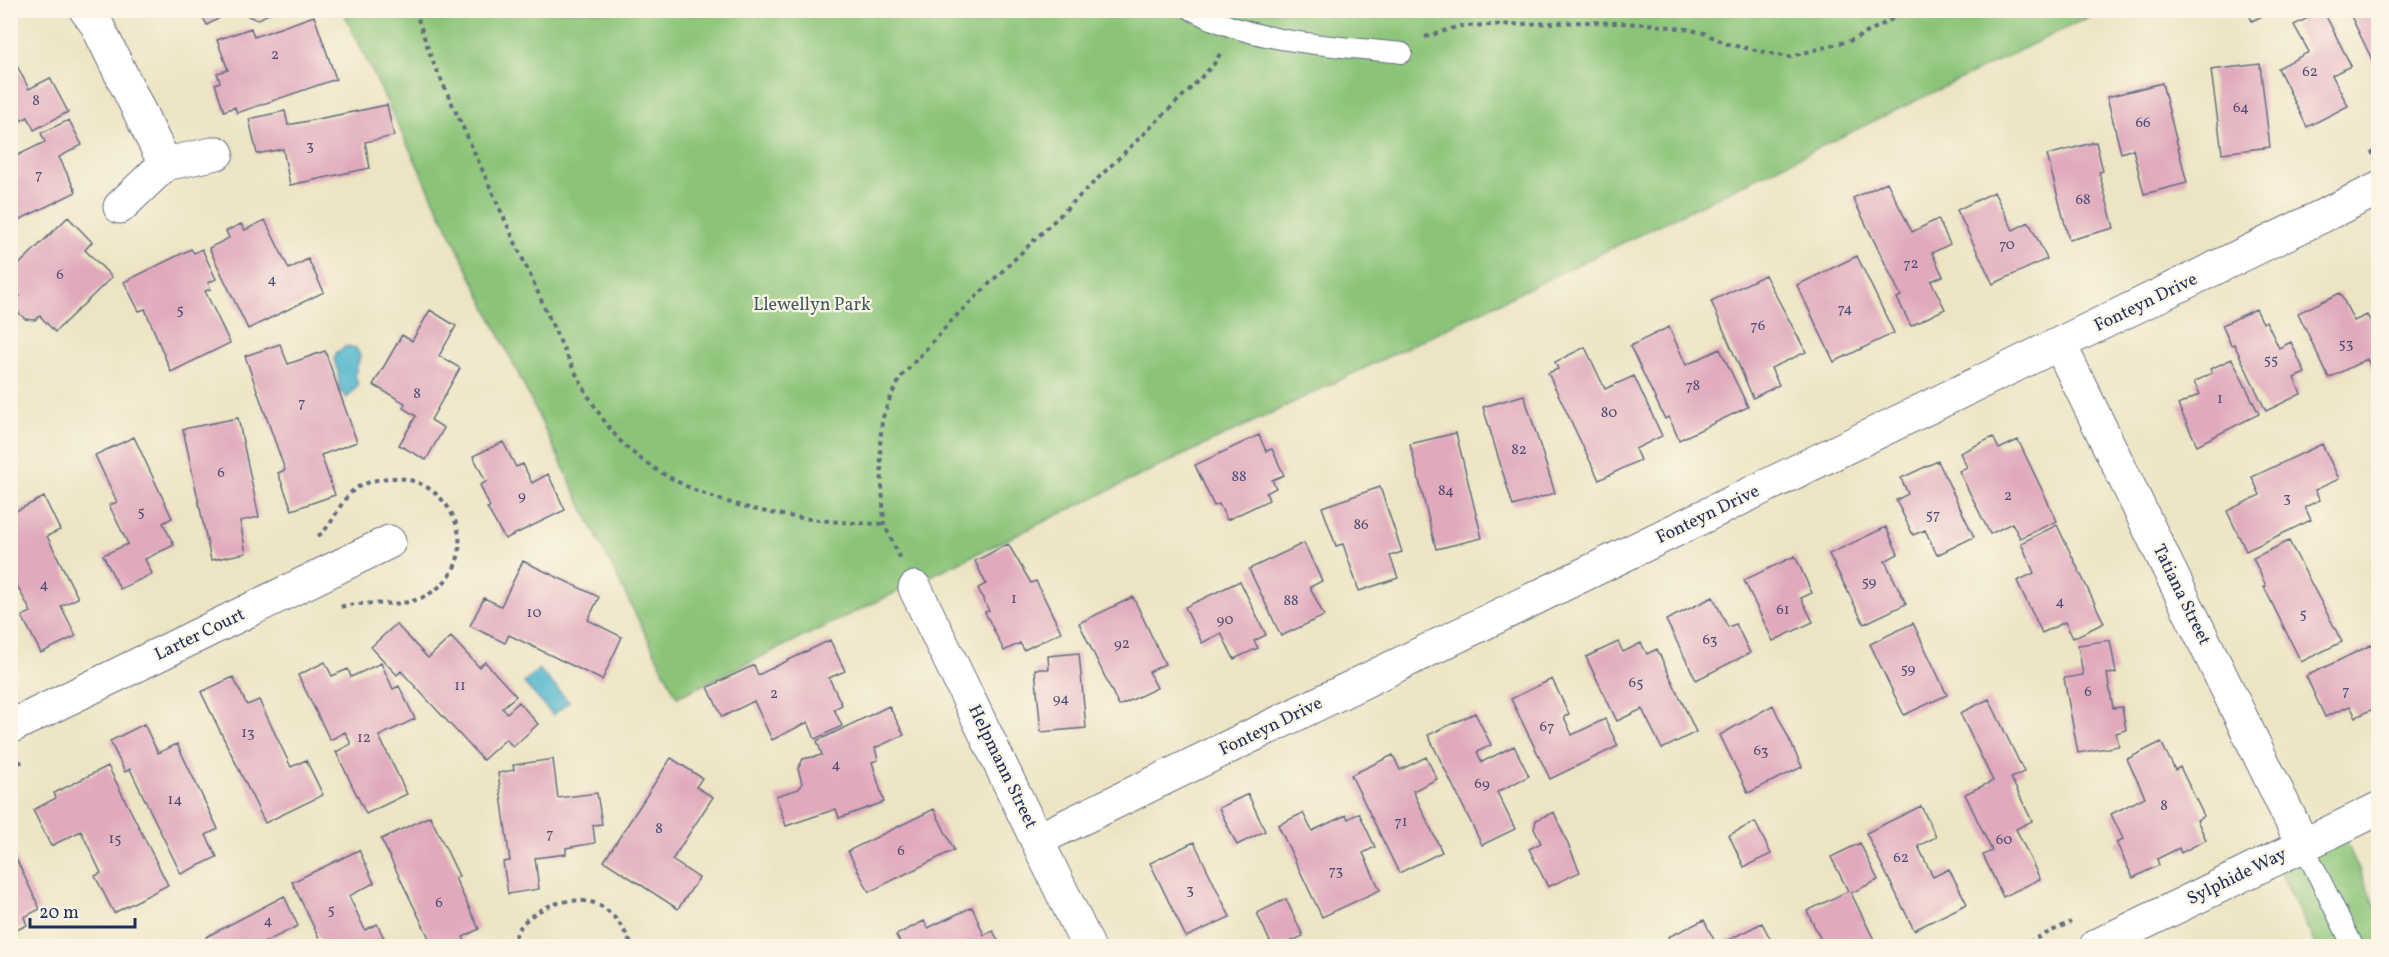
<svg xmlns="http://www.w3.org/2000/svg" width="2389" height="957" font-family="Vollkorn,serif">
<style>
.green{fill:#8bc478;stroke:#537a6b;stroke-width:1.5}
.water{fill:#4fb6cd;stroke:#357296;stroke-width:1.5}
.building{fill:#e0a9bc}
.lines{fill:none;stroke-linecap:round;stroke-linejoin:round}
.lane-casing{stroke:#646e81;stroke-width:22}
.street-casing{stroke:#646e81;stroke-width:35}
.path{stroke:#646e81;stroke-width:4;stroke-dasharray:4.5 4.5;stroke-linecap:butt}
.lane{stroke:#fff;stroke-width:20}
.street{stroke:#fff;stroke-width:33}
.labels{text-anchor:middle;dominant-baseline:central;stroke-width:4.5;stroke-linejoin:round;paint-order:stroke}
.number-label{font-size:15px;fill:#4c4e76}
.street-label{font-size:18px;fill:#1b2f5e;stroke:#fcf5e5}
.park-label{font-size:18px;fill:#3d5c66;stroke:#fcf5e5}
</style>
<rect width="100%" height="100%" fill="#fcf5e5"/>
<filter id="ink" filterUnits="userSpaceOnUse"><feTurbulence type="fractalNoise" baseFrequency=".0167" numOctaves="2"/><feDisplacementMap in="SourceGraphic" scale="12" xChannelSelector="R" yChannelSelector="G"/><feConvolveMatrix kernelMatrix="1 2 1 2 8 2 1 2 1" color-interpolation-filters="sRGB"/></filter>
<filter id="wash" filterUnits="userSpaceOnUse"><feTurbulence type="fractalNoise" baseFrequency=".008" numOctaves="4" result="noise"/><feDisplacementMap in="SourceGraphic" scale="24" xChannelSelector="R" yChannelSelector="G"/><feGaussianBlur stdDeviation="1.35" result="paint"/><feColorMatrix in="noise" values="0 0 0 0 0 0 0 0 0 0 0 0 0 0 0 0 0 1.4 0 .05"/><feComposite in="paint" operator="in"/></filter>
<g filter="url(#wash)">
<rect width="100%" height="100%" fill="#ece4c3"/>
<path class="green" d="M343 11H2101L1265 416 677 697 599 541Z
M2340 828 2378 912V946H2316L2274 859Z"/>
<path class="water" d="M347 346 356 348 360 356 355 374 358 386 347 398 339 390 338 372 334 360 337 352Z
M539 669 569 702 553 715 524 683Z"/>
<g id="blocks">
<path class="building" d="M199 10H234L207 25Z
M246 10H276L257 20 248 16Z
M2247 10H2275L2252 21Z
M2323 10 2351 66 2332 75 2348 106 2307 127 2278 68 2309 52 2294 25Z
M2348 10H2378V72Z
M314 16 336 79 237 113 235 107 224 111 215 84 220 82 217 73 228 70 217 40 251 28 254 37Z
M10 52 29 89 50 78 68 112 34 130 28 117 10 126Z
M2260 64 2270 147 2222 153 2211 70Z
M2162 83 2187 183 2144 194 2133 149 2121 153 2107 97Z
M387 105 394 136 365 142 370 168 290 185 283 149 257 154 249 119 285 111 288 125Z
M69 120 82 145 59 157 76 192 15 222 10 213V159L45 142 41 133Z
M2096 142 2103 171 2099 172 2114 228 2069 240 2047 155Z
M1887 182 1912 232 1938 219 1950 244 1932 253 1943 276 1931 281 1945 309 1911 326 1897 298 1901 296 1853 198Z
M1994 192 2013 230 2029 222 2047 259 1993 284 1957 210Z
M68 217 92 242 85 250 112 277 55 332 40 316 35 320 25 319 16 310 17 299 20 296 10 287V273Z
M265 220 289 269 308 259 324 292 248 329 209 248 229 238 226 231 241 224 245 230Z
M191 249 194 253 202 249 216 279 208 283 211 289 205 291 230 343 171 372 145 309 139 311 124 282Z
M1857 256 1894 333 1834 362 1797 285Z
M1765 275 1806 352 1771 368 1779 385 1753 398 1711 301Z
M2340 293 2354 321 2367 315 2374 329 2378 326V382L2367 359 2329 378 2298 313Z
M2256 309 2263 323 2266 321 2279 348 2291 342 2305 373 2294 378 2301 394 2266 411 2234 344 2231 345 2222 325Z
M430 310 456 326 439 356 460 368 431 420 444 428 426 460 399 445 416 416 403 408 405 403 373 385 402 335 412 341Z
M1669 327 1686 365 1720 349 1748 407 1679 440 1669 417 1665 419 1630 346Z
M280 344 288 364 325 351 357 442 321 455 335 495 292 510 278 473 285 470 245 356Z
M1585 347 1605 389 1634 376 1662 436 1635 449 1640 460 1599 480 1548 373 1558 369 1555 362Z
M2232 359 2259 414 2197 445 2178 405 2200 394 2194 382 2212 373 2210 369Z
M1524 395 1555 493 1513 506 1483 407Z
M238 418 259 517 240 521 246 553 211 560 183 429Z
M1456 433 1482 538 1436 549 1410 444Z
M1259 435 1266 451 1272 449 1284 475 1272 480 1276 488 1266 493 1269 500 1227 520 1219 504 1214 506 1195 465Z
M134 437 172 518 163 523 174 545 145 559 152 574 120 589 103 555 128 544 109 505 117 502 95 455Z
M1993 437 1999 449 2018 440 2057 521 2020 538 2012 523 1990 534 1959 471 1967 467 1960 453Z
M503 442 516 467 523 464 532 483 548 474 565 510 505 539 487 508 490 507 480 485 486 482 473 456Z
M2322 444 2339 479 2315 490 2320 500 2305 507 2311 520 2246 551 2227 511 2260 495 2252 477Z
M1938 461 1974 537 1937 555 1925 530 1913 535 1896 500 1908 494 1901 478Z
M1380 487 1402 552 1390 556 1398 578 1359 591 1343 544 1336 546 1322 507Z
M44 497 60 530 47 536 78 598 61 606 76 636 41 653 22 616 31 612 10 572V514Z
M2057 525 2104 623 2073 638 2065 622 2042 633 2017 581 2034 573 2021 543Z
M1886 527 1898 554 1885 561 1906 604 1864 624 1829 554Z
M2289 541 2342 642 2301 662 2264 587 2266 586 2253 558Z
M1304 543 1322 581 1310 587 1324 616 1281 636 1249 569Z
M1008 544 1031 583 1036 581 1061 632 1024 650 1020 643 1004 651 985 612 989 611 978 588 986 584 975 561Z
M1795 556 1812 593 1801 598 1813 622 1773 641 1744 580Z
M523 561 599 597 588 620 622 637 602 680 509 635 505 643 470 626 484 598 501 606Z
M1240 581 1266 635 1254 641 1258 648 1234 659 1221 633 1202 643 1185 607Z
M1133 597 1165 664 1149 672 1157 688 1119 706 1079 623Z
M1713 597 1728 627 1736 624 1750 653 1696 680 1666 620Z
M1913 623 1947 695 1904 715 1870 644Z
M396 624 428 658 451 637 479 667 485 662 516 696 502 708 507 713 519 702 538 724 513 747 506 739 483 760 401 671 397 675 371 647Z
M830 640 845 671 829 678 842 705 834 709 842 726 815 739 808 722 772 740 754 701 722 717 708 687 754 665 758 675Z
M2110 640 2116 673 2107 674 2113 708 2122 707 2126 730 2116 733 2119 746 2078 753 2064 678 2083 675 2078 645Z
M1618 642 1623 652 1641 643 1647 654 1657 649 1696 732 1662 749 1642 709 1617 721 1586 657Z
M2371 645 2378 660V714L2375 708 2356 717 2350 706 2325 717 2306 676Z
M1079 653 1086 728 1041 732 1035 669H1049L1048 656Z
M325 662 332 676 348 669 351 677 381 663 393 689 399 686 415 719 379 736 407 794 366 814 336 752 351 744 345 732 330 740 298 675Z
M233 677 247 705 259 700 291 767 306 760 323 795 265 823 201 692Z
M1552 679 1569 714 1564 717 1572 735 1605 719 1618 746 1550 779 1511 699Z
M1989 699 2024 772 2011 778 2032 821 2016 829 2040 879 2003 897 1983 855 1992 851 1965 794 1993 781 1960 713Z
M1773 705 1802 767 1748 793 1720 735Z
M889 706 904 735 875 748 878 760 872 762 884 802 839 818 836 809 786 826 776 796 799 789 802 783 798 769 803 759 822 755 817 741Z
M1475 713 1491 745 1477 752 1482 762 1514 746 1529 776 1497 792 1515 829 1482 845 1428 735Z
M144 724 158 753 177 744 218 829 206 835 217 857 181 874 130 769 125 772 110 741Z
M2161 742 2175 770 2180 767 2204 816 2197 820 2206 840 2181 853 2179 848 2157 859 2159 865 2133 878 2116 842 2123 839 2111 814 2145 797 2127 759Z
M1393 755 1400 770 1426 757 1437 779 1413 791 1442 852 1399 873 1351 775Z
M671 758 702 778 696 787 713 797 672 860 699 878 678 909 604 861Z
M553 759 558 798 597 793 602 824 593 825 595 843 566 848V854L535 858 539 889 508 894 503 862 510 861 498 773 514 770 513 765Z
M108 766 168 885 114 913 95 876 101 873 81 831 51 846 33 810 56 798 54 793Z
M1248 794 1265 831 1237 845 1219 808Z
M1921 806 1936 837 1918 846 1933 877 1949 869 1967 904 1914 930 1866 833Z
M934 809 954 850 869 892 848 851Z
M1554 812 1580 872 1548 887 1529 849 1541 843 1534 829 1536 820Z
M1303 813 1312 831 1346 815 1348 819 1359 813 1375 847 1363 853 1380 890 1322 917 1278 825Z
M430 816 459 876 455 878 479 929 463 937 467 946H433L381 839Z
M1755 822 1771 854 1744 867 1729 835Z
M1194 842 1230 917 1186 937 1150 863Z
M1860 843 1878 880 1851 893 1877 946H1824L1807 911 1848 891 1831 857Z
M10 846 40 909 24 917 27 925 10 933Z
M359 850 374 883 349 896 365 930 377 924 388 946H323L292 882Z
M284 896 298 926 265 942 267 946H211L206 937Z
M1286 899 1303 936 1281 946H1272L1257 913Z
M972 907 984 935 993 931 1001 946H902L896 935 924 921 928 928Z
M1704 920 1717 946H1673L1668 937Z
M1762 923 1774 946H1726L1724 942Z
M709 940 735 946H708Z"/>
</g>
</g>
<g filter="url(#ink)">
<use href="#blocks" fill-opacity="0" stroke="#646e81" stroke-width="1.5"/>
<g class="lines">
<g class="lane-casing">
<path id="lane" d="M1192 10C1256 44 1331 45 1402 53
M2303 845 2353 946"/>
</g>
<g class="street-casing">
<path id="street" d="M86 10 97 25 165 164
M120 207 165 164 217 153
M2060 345 2303 845
M915 588 1088 946
M10 727 389 542
M1037 840 2378 189
M2096 946 2378 809"/>
</g>
<path class="path" d="M415 10 432 60C465 131 497 203 530 275 553 325 589 416 631 451 700 509 798 522 884 524
M1425 37 1460 26 1585 22 1646 24 1686 29 1704 33 1727 44 1788 57 1853 40 1909 10
M2371 154 2378 150
M318 536C337 523 339 495 362 485 444 449 501 562 421 598 395 609 367 599 340 607
M900 558 884 524 880 446 882 420 891 395 902 376 951 321 1191 88 1214 64 1221 52
M10 767 23 761
M512 946C514 941 516 934 519 929 534 905 580 891 604 908 616 916 627 934 632 946
M2020 946 2071 922"/>
<use href="#lane" class="lane"/>
<use href="#street" class="street"/>
</g>
</g>
<g class="labels">
<g class="number-label">
<text x="275" y="55">2</text>
<text x="2310" y="72">62</text>
<text x="36" y="101">8</text>
<text x="2241" y="108">64</text>
<text x="2143" y="123">66</text>
<text x="310" y="146">3</text>
<text x="39" y="175">7</text>
<text x="2083" y="200">68</text>
<text x="2007" y="245">70</text>
<text x="1911" y="264">72</text>
<text x="60" y="275">6</text>
<text x="272" y="280">4</text>
<text x="1845" y="309">74</text>
<text x="180" y="310">5</text>
<text x="1758" y="326">76</text>
<text x="2346" y="344">53</text>
<text x="2271" y="360">55</text>
<text x="1693" y="386">78</text>
<text x="417" y="394">8</text>
<text x="2220" y="399">1</text>
<text x="302" y="403">7</text>
<text x="1609" y="413">80</text>
<text x="1519" y="450">82</text>
<text x="221" y="473">6</text>
<text x="1239" y="477">88</text>
<text x="1446" y="491">84</text>
<text x="522" y="496">9</text>
<text x="2008" y="496">2</text>
<text x="2287" y="498">3</text>
<text x="141" y="512">5</text>
<text x="1933" y="515">57</text>
<text x="1361" y="525">86</text>
<text x="1869" y="582">59</text>
<text x="44" y="585">4</text>
<text x="1014" y="599">1</text>
<text x="1291" y="601">88</text>
<text x="2060" y="602">4</text>
<text x="1783" y="610">61</text>
<text x="534" y="613">10</text>
<text x="2303" y="614">5</text>
<text x="1225" y="620">90</text>
<text x="1710" y="640">63</text>
<text x="1122" y="644">92</text>
<text x="1908" y="669">59</text>
<text x="1636" y="683">65</text>
<text x="460" y="686">11</text>
<text x="2346" y="691">7</text>
<text x="2088" y="692">6</text>
<text x="774" y="694">2</text>
<text x="1061" y="699">94</text>
<text x="1547" y="727">67</text>
<text x="248" y="733">13</text>
<text x="364" y="738">12</text>
<text x="1761" y="751">63</text>
<text x="836" y="765">4</text>
<text x="1482" y="784">69</text>
<text x="175" y="800">14</text>
<text x="2164" y="806">8</text>
<text x="1401" y="822">71</text>
<text x="659" y="829">8</text>
<text x="550" y="834">7</text>
<text x="115" y="839">15</text>
<text x="2004" y="840">60</text>
<text x="901" y="851">6</text>
<text x="1901" y="858">62</text>
<text x="1336" y="871">73</text>
<text x="1190" y="890">3</text>
<text x="439" y="903">6</text>
<text x="331" y="910">5</text>
<text x="268" y="921">4</text>
</g>
<g class="street-label">
<text transform="translate(2146 303) rotate(-26)">Fonteyn Drive</text>
<text transform="translate(1708 515) rotate(-26)">Fonteyn Drive</text>
<text transform="translate(2181 595) rotate(64)">Tatiana Street</text>
<text transform="translate(200 635) rotate(-26)">Larter Court</text>
<text transform="translate(1271 727) rotate(-26)">Fonteyn Drive</text>
<text transform="translate(1002 767) rotate(64)">Helpmann Street</text>
<text transform="translate(2237 877) rotate(-26)">Sylphide Way</text>
</g>
<g class="park-label">
<text x="812" y="305">Llewellyn Park</text>
</g>
</g>
<rect width="2389" height="957" fill="none" stroke="#fcf5e5" stroke-width="36"/>
<path d="M30 918v9h105v-9" fill="none" stroke="#1b2f5e" stroke-width="3"/>
<text x="39" y="918" font-size="18" fill="#1b2f5e" stroke="#fcf5e5" stroke-width="4.5" paint-order="stroke">20 m</text>
</svg>
